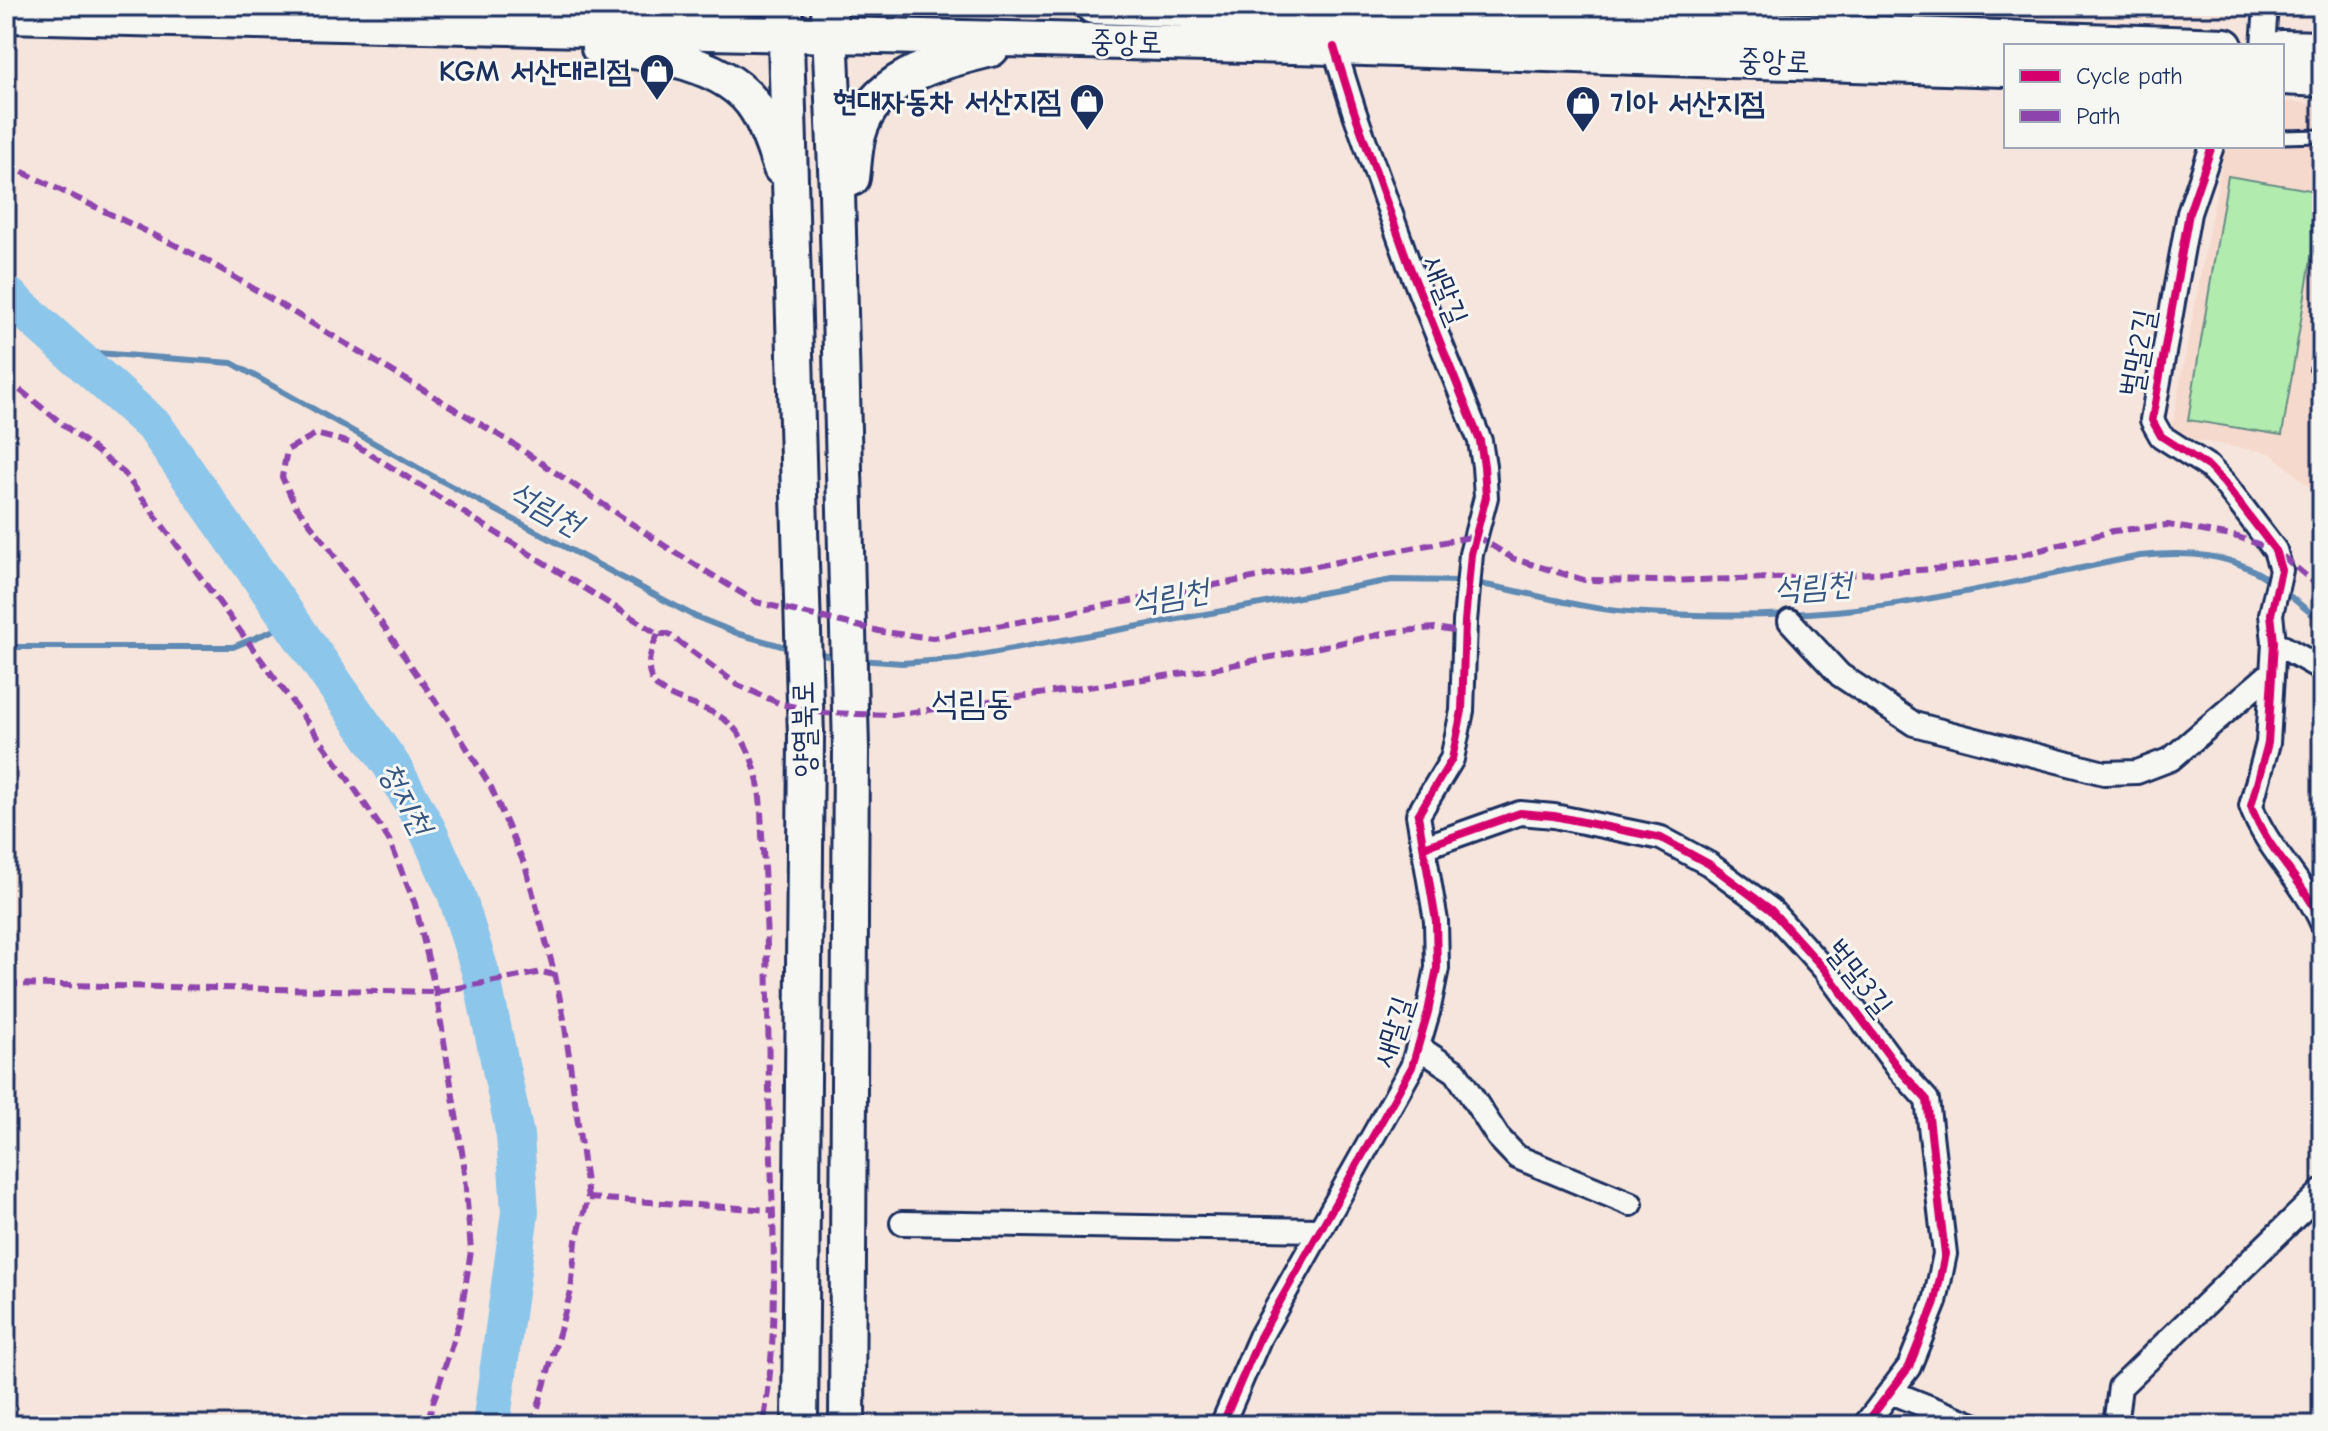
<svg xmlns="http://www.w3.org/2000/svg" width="2328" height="1431" font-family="'Comic Neue','Poor Story',sans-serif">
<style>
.built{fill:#f6d9cd}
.green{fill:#b2ebae;stroke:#668d86;stroke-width:2}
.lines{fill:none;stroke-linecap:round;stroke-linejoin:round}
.stream{stroke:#5f8ab3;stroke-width:6}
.river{stroke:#8cc6eb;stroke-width:38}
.service-casing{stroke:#1b2f5e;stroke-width:17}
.minor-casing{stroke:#1b2f5e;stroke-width:28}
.primary-casing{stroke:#1b2f5e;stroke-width:40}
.path{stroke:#1b2f5e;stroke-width:4;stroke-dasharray:6 6;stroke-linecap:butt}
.service{stroke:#f6f6f2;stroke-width:11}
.minor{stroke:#f6f6f2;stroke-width:22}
.primary{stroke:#f6f6f2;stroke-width:34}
.quiet{stroke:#8e44ad;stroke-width:6;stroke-dasharray:12 6;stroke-linecap:butt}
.cycleway-casing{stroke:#f6f6f2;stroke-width:13}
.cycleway{stroke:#d6006c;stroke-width:8}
.labels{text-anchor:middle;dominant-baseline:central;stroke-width:6;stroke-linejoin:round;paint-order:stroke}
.street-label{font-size:30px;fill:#1b2f5e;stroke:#f6f6f2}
.poi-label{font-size:30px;font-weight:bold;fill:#1b2f5e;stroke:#f6f6f2;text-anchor:end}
.water-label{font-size:32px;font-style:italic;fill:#375581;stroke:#f6f6f2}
.quarter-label{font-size:34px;fill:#1b2f5e;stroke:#f6f6f2}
</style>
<rect width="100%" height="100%" fill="#f6e5dc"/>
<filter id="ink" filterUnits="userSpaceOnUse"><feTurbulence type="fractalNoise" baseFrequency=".0125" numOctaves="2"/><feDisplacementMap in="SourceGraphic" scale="16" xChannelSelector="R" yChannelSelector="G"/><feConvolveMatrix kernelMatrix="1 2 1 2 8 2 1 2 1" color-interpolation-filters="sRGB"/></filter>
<g filter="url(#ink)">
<path class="built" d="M2282 101 2322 104V498L2271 453 2170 436 2225 146H2282Z"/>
<path class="green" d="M2228 176 2322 192 2282 435 2188 420Z"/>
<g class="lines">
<path class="stream" d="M70 351 232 363 438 479 694 616 739 634 792 649
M1474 583C1526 591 1576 608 1629 612 1718 618 1808 617 1896 604 1978 592 2059 572 2140 556 2187 551 2233 553 2272 582
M2281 589 2322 622
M6 647H233L291 623
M815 653 839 657
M858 660 902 663 958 659 1392 580 1463 581"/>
<path class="river" d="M6 294 155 427 392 766 428 831 456 893 481 974 515 1135 520 1212 491 1425"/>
<g class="service-casing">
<path id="service" d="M2282 137 2322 136"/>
</g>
<g class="minor-casing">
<path id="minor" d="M2263 46 2266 6
M2212 146 2189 213 2152 420 2161 436 2209 467 2224 483 2275 550 2281 570 2271 614 2274 642 2268 743 2251 806C2266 849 2304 881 2322 923
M1790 621 1840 675 1914 724 2104 773 2137 772 2171 759 2272 672
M2274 642 2322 669
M1424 847 1520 813 1554 816 1661 838 1709 864 1771 910 1825 970 1898 1068 1927 1100 1945 1254 1935 1302 1909 1367 1865 1425
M1418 1047 1456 1072 1498 1137 1517 1157 1631 1204
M902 1223 1320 1230
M1891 1392 1974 1425
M1222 1425 1260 1337 1412 1067 1428 1012 1437 968 1436 921 1418 815 1452 759 1462 711 1465 622 1471 554 1486 497 1484 466 1480 441 1409 265 1354 111 1334 47
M2115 1425 2120 1387 2322 1191"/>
</g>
<g class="primary-casing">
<path id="primary" d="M785 6 806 737 800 1425
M829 6 837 192 851 749 847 1425
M1093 6 2225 46
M6 15 1334 47 2006 69
M599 48C649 50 730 64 757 110 768 128 774 149 781 168
M2282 48 2322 49
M2282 77 2322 79
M852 178C854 164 854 149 858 135 873 76 940 62 991 49"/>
</g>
<path class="path" d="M2322 320 2310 370 2322 391"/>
<use href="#service" class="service"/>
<use href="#minor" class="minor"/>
<use href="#primary" class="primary"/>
<path class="quiet" d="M1218 10V6
M6 164 204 259 507 440 665 546 756 602 883 632 933 638 1476 536 1514 559 1584 580 1657 581 1814 577 1949 568 2014 557 2113 531 2168 525 2238 537 2275 550 2322 589
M6 379 124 473 340 767 389 840 415 904 436 992 464 1164 471 1251 460 1319 426 1425
M658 634C623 707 697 693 730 724 745 738 755 764 758 783 762 805 761 828 763 850 768 931 768 1012 769 1092 771 1203 782 1316 763 1425
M6 984 436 992 542 972 555 975
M588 1198 771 1210
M533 1425 571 1291 576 1241 588 1198 564 1019 555 975 526 868 491 787 457 732 327 545 295 505 282 477 287 450 316 434 354 444 658 634H668L738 685 781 704 824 713 893 715 1213 669 1393 632 1435 628 1465 633"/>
<g class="cycleway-casing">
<path id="cycleway" d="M2212 146 2189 213 2152 420 2161 436 2209 467 2224 483 2275 550 2281 570 2271 614 2274 642 2268 743 2251 806C2266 849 2304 881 2322 923
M1424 847 1520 813 1554 816 1661 838 1709 864 1771 910 1825 970 1898 1068 1927 1100 1945 1254 1935 1302 1909 1367 1865 1425
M1222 1425 1260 1337 1412 1067 1428 1012 1437 968 1436 921 1418 815 1452 759 1462 711 1465 622 1471 554 1486 497 1484 466 1480 441 1409 265 1354 111 1334 47"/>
</g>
<use href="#cycleway" class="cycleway"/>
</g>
</g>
<defs>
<g id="shop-pin" transform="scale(1.8)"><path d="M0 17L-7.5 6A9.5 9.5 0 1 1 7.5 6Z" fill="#1b2f5e" stroke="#f6f6f2"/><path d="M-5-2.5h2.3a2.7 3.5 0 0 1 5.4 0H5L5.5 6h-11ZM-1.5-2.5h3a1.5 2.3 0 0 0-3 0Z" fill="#fff"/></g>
</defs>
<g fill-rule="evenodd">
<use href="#shop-pin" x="657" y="71"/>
<use href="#shop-pin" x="1087" y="101"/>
<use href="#shop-pin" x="1583" y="103"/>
</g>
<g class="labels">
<g class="street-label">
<text transform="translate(1126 42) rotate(1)">중앙로</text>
<text transform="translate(1774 61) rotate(2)">중앙로</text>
<text transform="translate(1445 290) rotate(68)">새말길</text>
<text transform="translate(2138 353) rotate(-80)">벌말2길</text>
<text transform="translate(804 729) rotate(-91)">양열북로</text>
<text transform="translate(1859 978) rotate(52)">벌말3길</text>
<text transform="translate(1393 1032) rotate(-72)">새말길</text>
</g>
<g class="poi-label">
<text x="631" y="71">KGM 서산대리점</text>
<text x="1061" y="101">현대자동차 서산지점</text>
<text x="1609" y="103" text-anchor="start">기아 서산지점</text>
</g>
<g class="water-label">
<text transform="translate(546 508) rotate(29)">석림천</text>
<text transform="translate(1813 586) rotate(-4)">석림천</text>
<text transform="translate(1170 596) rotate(-10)">석림천</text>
<text transform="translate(406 798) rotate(62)">청지천</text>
</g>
<g class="quarter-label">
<text x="972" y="703">석림동</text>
</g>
</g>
<rect width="2328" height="1431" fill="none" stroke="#f6f6f2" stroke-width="32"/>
<rect x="16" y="16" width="2296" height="1399" fill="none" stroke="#1b2f5e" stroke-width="3" filter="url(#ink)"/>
<rect x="2004" y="44" width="280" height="104" fill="#f6f6f2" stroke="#9ea6b7" stroke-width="2"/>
<rect x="2020" y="70" width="40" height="12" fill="#d6006c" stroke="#9ea6b7" stroke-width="2"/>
<text x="2076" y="84" font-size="24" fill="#1b2f5e">Cycle path</text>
<rect x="2020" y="110" width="40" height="12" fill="#8e44ad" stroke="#9ea6b7" stroke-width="2"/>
<text x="2076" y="124" font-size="24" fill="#1b2f5e">Path</text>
</svg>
